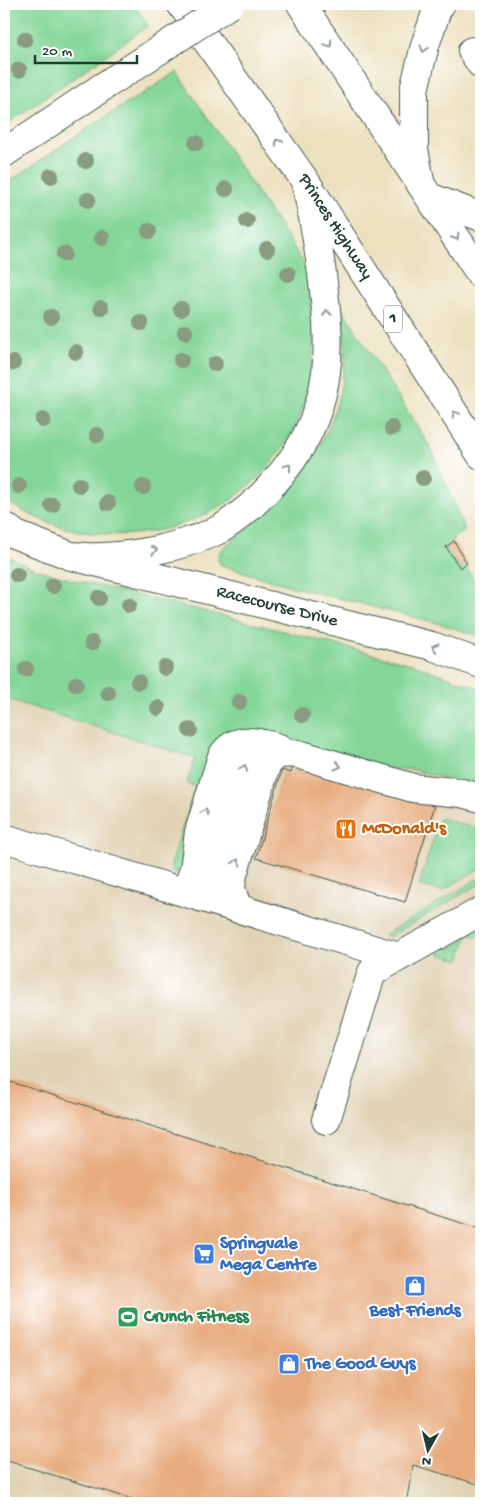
<svg xmlns="http://www.w3.org/2000/svg" width="485" height="1507" font-family="'Gochi Hand',sans-serif">
<style>
.built{fill:#e1d3b5}
.green{fill:#83d698;stroke:#518a66}
.building{fill:#e7ab7d}
.lines{fill:none;stroke-linecap:round;stroke-linejoin:round}
.minor-casing{stroke:#3e5649;stroke-width:30}
.highway-casing{stroke:#3e5649;stroke-width:30}
.minor{stroke:#fff;stroke-width:28}
.highway{stroke:#fff;stroke-width:28}
.minor-bridge-casing{stroke:#3e5649;stroke-width:30;stroke-linecap:butt}
.minor-bridge{stroke:#fff;stroke-width:28}
.tree{fill:#899c80}
.oneway{stroke:#8f9e9a}
.labels{text-anchor:middle;dominant-baseline:central;stroke-width:4;stroke-linejoin:round;paint-order:stroke}
.shield{fill:#fff;stroke:#627771;stroke-width:1}
.shield-label{font-size:16px;font-weight:bold;fill:#1f3d34}
.street-label{font-size:18px;fill:#1f3d34;stroke:#fff}
.food-label{font-size:18px;font-weight:bold;fill:#c56008;stroke:#fff;text-anchor:start}
.shop-label{font-size:18px;font-weight:bold;fill:#366cbe;stroke:#fff;text-anchor:start}
.leisure-label{font-size:18px;font-weight:bold;fill:#27864d;stroke:#fff;text-anchor:start}
</style>
<rect width="100%" height="100%" fill="#fff"/>
<filter id="ink" filterUnits="userSpaceOnUse"><feTurbulence type="fractalNoise" baseFrequency=".02" numOctaves="2"/><feDisplacementMap in="SourceGraphic" scale="10" xChannelSelector="R" yChannelSelector="G"/><feConvolveMatrix kernelMatrix="1 2 1 2 8 2 1 2 1" color-interpolation-filters="sRGB"/></filter>
<filter id="wash" filterUnits="userSpaceOnUse"><feTurbulence type="fractalNoise" baseFrequency=".0096" numOctaves="4" result="noise"/><feDisplacementMap in="SourceGraphic" scale="20" xChannelSelector="R" yChannelSelector="G"/><feGaussianBlur stdDeviation="1.12" result="paint"/><feColorMatrix in="noise" values="0 0 0 0 0 0 0 0 0 0 0 0 0 0 0 0 0 1.4 0 .05"/><feComposite in="paint" operator="in"/></filter>
<g filter="url(#wash)">
<rect width="100%" height="100%" fill="#ece1bf"/>
<path class="built" d="M4 689 392 766 481 780V1503H4Z"/>
<path class="green" d="M4 4H134L148 26 4 126Z
M177 72 302 260C309 278 311 297 312 316 316 351 311 394 295 427 242 533 101 568 4 499V185L91 126Z
M343 310 432 450 465 530 452 539 454 541 446 547 459 567 465 564 481 594V637L441 624 290 586 221 565 218 560C219 555 219 552 222 549 249 525 278 506 300 477 322 448 338 411 343 375 346 354 343 332 343 310Z
M4 555 35 569 70 579 216 614 416 665 481 689V789L412 769H394L264 738 180 872H173L171 869V865L195 787 187 783 195 758 4 698Z
M440 818 481 830V867L442 891 419 885Z
M481 877V883L389 937 384 935Z
M481 922V938L468 934 460 960 440 954 439 948Z"/>
<g id="blocks">
<path class="building" d="M454 541 467 563 460 568 446 547Z
M296 759 436 801 405 902 256 858 282 770 291 773Z
M4 1080 481 1229V1485L413 1465 406 1503H145L4 1460Z"/>
</g>
</g>
<g filter="url(#ink)">
<use href="#blocks" fill-opacity="0" stroke="#3e5649" stroke-width="1"/>
<g class="lines">
<g class="minor-casing">
<path id="minor" d="M472 51 481 64
M4 153 104 86
M420 181 414 149V90L425 45 437 10 441 4
M432 198 481 217
M4 526 16 535 71 556 432 646 481 664
M71 556C81 556 91 558 101 557 136 556 179 547 212 533 227 527 240 515 252 505 292 468 319 427 326 372 330 339 326 307 322 274 318 244 313 214 306 185
M4 838 399 957
M186 893 194 869 199 832 222 756C236 735 255 742 276 747
M205 898 244 764C253 751 263 746 279 748
M238 909 231 889 232 878 266 766C276 752 282 753 298 754L413 788 462 793 481 798
M326 1120 372 972 481 911"/>
</g>
<g class="highway-casing">
<path id="highway" d="M181 4 306 182 481 455
M301 4 481 275"/>
</g>
<use href="#minor" class="minor"/>
<use href="#highway" class="highway"/>
<g class="minor-bridge-casing">
<path id="minor-bridge" d="M104 86 230 4"/>
</g>
<use href="#minor-bridge" class="minor-bridge"/>
</g>
<g class="tree">
<circle cx="25" cy="39" r="8"/>
<circle cx="19" cy="70" r="8"/>
<circle cx="196" cy="143" r="8"/>
<circle cx="86" cy="161" r="8"/>
<circle cx="51" cy="176" r="8"/>
<circle cx="226" cy="189" r="8"/>
<circle cx="88" cy="200" r="8"/>
<circle cx="247" cy="221" r="8"/>
<circle cx="149" cy="231" r="8"/>
<circle cx="102" cy="238" r="8"/>
<circle cx="267" cy="249" r="8"/>
<circle cx="64" cy="254" r="8"/>
<circle cx="288" cy="274" r="8"/>
<circle cx="101" cy="308" r="8"/>
<circle cx="181" cy="309" r="8"/>
<circle cx="51" cy="317" r="8"/>
<circle cx="141" cy="323" r="8"/>
<circle cx="185" cy="332" r="8"/>
<circle cx="76" cy="352" r="8"/>
<circle cx="181" cy="360" r="8"/>
<circle cx="13" cy="363" r="8"/>
<circle cx="215" cy="364" r="8"/>
<circle cx="43" cy="420" r="8"/>
<circle cx="392" cy="428" r="8"/>
<circle cx="97" cy="435" r="8"/>
<circle cx="423" cy="478" r="8"/>
<circle cx="79" cy="485" r="8"/>
<circle cx="19" cy="486" r="8"/>
<circle cx="143" cy="487" r="8"/>
<circle cx="108" cy="503" r="8"/>
<circle cx="52" cy="505" r="8"/>
<circle cx="17" cy="575" r="8"/>
<circle cx="53" cy="586" r="8"/>
<circle cx="99" cy="598" r="8"/>
<circle cx="129" cy="605" r="8"/>
<circle cx="92" cy="643" r="8"/>
<circle cx="165" cy="668" r="8"/>
<circle cx="26" cy="669" r="8"/>
<circle cx="138" cy="682" r="8"/>
<circle cx="76" cy="684" r="8"/>
<circle cx="108" cy="693" r="8"/>
<circle cx="239" cy="702" r="8"/>
<circle cx="158" cy="708" r="8"/>
<circle cx="302" cy="715" r="8"/>
<circle cx="190" cy="730" r="8"/>
</g>
<defs><path id="oneway-chevron" d="M-2-3.5L2.5 0L-2 3.5" fill="none" stroke-width="1.6" stroke-linecap="round" stroke-linejoin="round" transform="scale(1.25)"/></defs>
<g class="oneway">
<use href="#oneway-chevron" transform="translate(329 44) rotate(56)"/>
<use href="#oneway-chevron" transform="translate(424 49) rotate(105)"/>
<use href="#oneway-chevron" transform="translate(278 142) rotate(-125)"/>
<use href="#oneway-chevron" transform="translate(456 237) rotate(57)"/>
<use href="#oneway-chevron" transform="translate(327 313) rotate(-96)"/>
<use href="#oneway-chevron" transform="translate(455 414) rotate(-123)"/>
<use href="#oneway-chevron" transform="translate(288 467) rotate(-54)"/>
<use href="#oneway-chevron" transform="translate(154 550) rotate(-10)"/>
<use href="#oneway-chevron" transform="translate(435 647) rotate(-163)"/>
<use href="#oneway-chevron" transform="translate(338 766) rotate(17)"/>
<use href="#oneway-chevron" transform="translate(244 768) rotate(-68)"/>
<use href="#oneway-chevron" transform="translate(205 812) rotate(-74)"/>
<use href="#oneway-chevron" transform="translate(237 862) rotate(-73)"/>
</g>
</g>
<defs>
<g id="restaurant-square" transform="scale(1.125)"><rect x="-9" y="-9" width="18" height="18" rx="4" fill="#e8710a" stroke="#fff"/><path d="M-5-6h1v4h1v-4h1v4h1v-4h1v5L-1.5 .5V6h-2V.5L-5-1ZM5-6V6H3V1.5H1.5Q1.5-4 5-6Z" fill="#fff"/></g>
<g id="supermarket-square" transform="scale(1.125)"><rect x="-9" y="-9" width="18" height="18" rx="4" fill="#3f7fe0" stroke="#fff"/><path d="M-6-5.5h2.5l.6 2H6L4.5 2H-2.5L-4.4-4H-6ZM-1.5 3.2a1.3 1.3 0 1 0 .1 0ZM3 3.2a1.3 1.3 0 1 0 .1 0Z" fill="#fff"/></g>
<g id="shop-square" transform="scale(1.125)"><rect x="-9" y="-9" width="18" height="18" rx="4" fill="#3f7fe0" stroke="#fff"/><path d="M-5-2.5h2.3a2.7 3.5 0 0 1 5.4 0H5L5.5 6h-11ZM-1.5-2.5h3a1.5 2.3 0 0 0-3 0Z" fill="#fff"/></g>
<g id="stadium-square" transform="scale(1.125)"><rect x="-9" y="-9" width="18" height="18" rx="4" fill="#2e9e5b" stroke="#fff"/><path d="M0-5a6.5 5 0 1 0 0 10a6.5 5 0 1 0 0-10ZM-3.5-1.8h7v3.6h-7Z" fill="#fff"/></g>
</defs>
<g fill-rule="evenodd">
<use href="#restaurant-square" x="346" y="829"/>
<use href="#supermarket-square" x="204" y="1254"/>
<use href="#shop-square" x="415" y="1286"/>
<use href="#stadium-square" x="128" y="1317"/>
<use href="#shop-square" x="289" y="1364"/>
</g>
<g class="labels">
<rect class="shield" x="384" y="305.5" width="18" height="27" rx="4"/>
<g class="shield-label">
<text x="393" y="319">1</text>
</g>
<g class="street-label">
<text transform="translate(335 227) rotate(57)">Princes Highway</text>
<text transform="translate(277 607) rotate(14)">Racecourse Drive</text>
</g>
<g class="food-label">
<text x="362" y="829">McDonald's</text>
</g>
<g class="shop-label">
<text x="220" y="1244">Springvale<tspan x="220" dy="21">Mega Centre</tspan></text>
<text x="415" y="1311" text-anchor="middle">Best Friends</text>
<text x="305" y="1364">The Good Guys</text>
</g>
<g class="leisure-label">
<text x="144" y="1317">Crunch Fitness</text>
</g>
</g>
<rect width="485" height="1507" fill="none" stroke="#fff" stroke-width="20"/>
<g transform="translate(428 1450) rotate(188)" stroke="#ffffff" stroke-width="4" paint-order="stroke">
<path d="M0-4L9 19L0 12L-9 19Z" fill="#1f3d34"/>
<text y="-8" font-size="14" font-weight="bold" text-anchor="middle" fill="#1f3d34">N</text>
</g>
<path d="M35 55v8h102v-8" fill="none" stroke="#1f3d34" stroke-width="2.5"/>
<text x="42" y="55" font-size="15" fill="#1f3d34" stroke="#ffffff" stroke-width="4" paint-order="stroke">20 m</text>
</svg>
